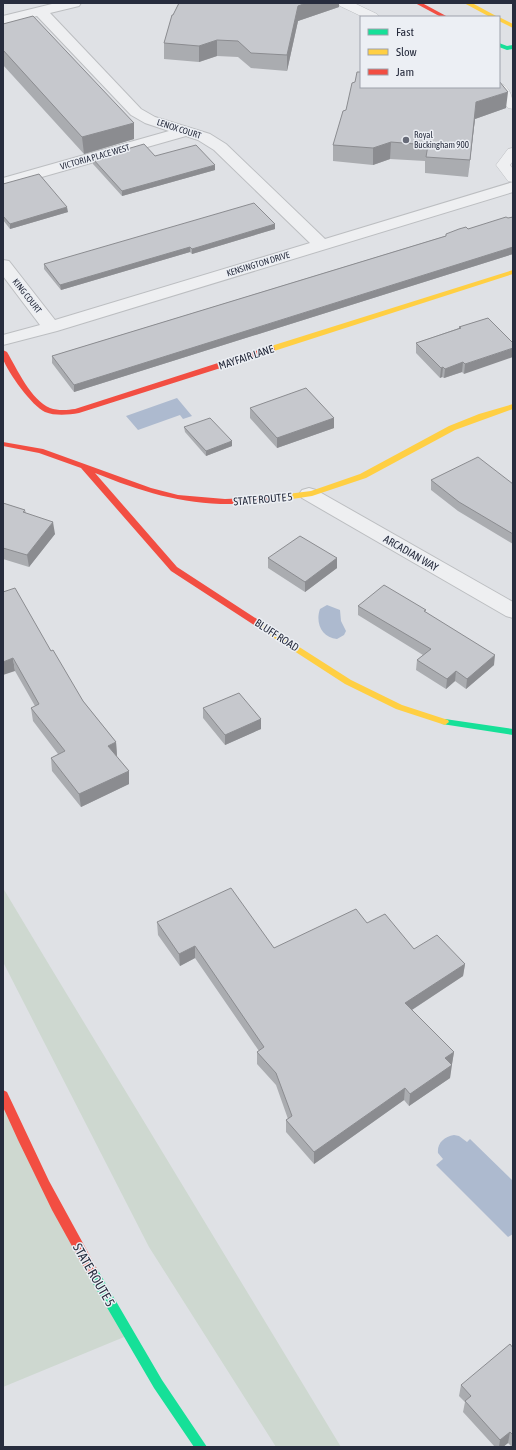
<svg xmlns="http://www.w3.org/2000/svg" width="516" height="1450" font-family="'Asap Condensed',sans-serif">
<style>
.green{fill:#ced8d0}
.water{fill:#adbacf}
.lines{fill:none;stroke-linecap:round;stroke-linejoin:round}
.lane-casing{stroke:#bcbec1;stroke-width:1}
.street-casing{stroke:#bcbec1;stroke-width:2}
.lane{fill:#eeeff1;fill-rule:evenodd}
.street{fill:#eeeff1;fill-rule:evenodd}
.fast{fill:#16e098;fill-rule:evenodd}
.slow{fill:#ffcf43;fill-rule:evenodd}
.jam{fill:#f24e42;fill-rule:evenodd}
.wall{fill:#aaacb0}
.shaded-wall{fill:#8b8c90}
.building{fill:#c6c8cd;stroke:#8b8c90}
.poi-dot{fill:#676b78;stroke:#eceff4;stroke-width:1.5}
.labels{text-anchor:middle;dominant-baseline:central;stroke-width:3;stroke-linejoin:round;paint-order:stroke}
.far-street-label{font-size:9px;fill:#272c3d;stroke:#eceff4}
.far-poi-label{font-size:9px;fill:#272c3d;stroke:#eceff4;text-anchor:start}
.street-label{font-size:11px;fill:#272c3d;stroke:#eceff4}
.near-street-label{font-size:13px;fill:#272c3d;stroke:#eceff4}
</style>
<rect width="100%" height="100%" fill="#dfe1e5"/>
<path class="green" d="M3 888 51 968 341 1447H276L149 1247 3 962Z
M3 1095 129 1335 3 1387Z"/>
<path class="water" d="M177 398 192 416 183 419 180 415 138 430 126 416Z
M327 605 340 610 341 621 346 631 344 635 337 639C322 638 315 623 320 609Z
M454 1135 459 1136 467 1142 470 1139 513 1181V1234L508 1237 436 1165 443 1159 438 1153C437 1143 444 1137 454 1135Z"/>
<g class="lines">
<g class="lane-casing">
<path id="lane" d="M338 3H354L377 14 379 17H363L340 6Z
M499 83C511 86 513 99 513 109L508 108 491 87H499Z
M513 148V161L510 165 513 169V182L508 181 496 165 508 149Z"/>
</g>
<g class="street-casing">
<path id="street" d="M56 3H81L79 6 50 13 141 109 155 117 210 134 226 144 325 239 513 182V192L57 331 3 345V335L40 325 3 276V260L9 261 55 320 310 243 214 150 198 140 186 136 3 188V178L169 131 145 123 131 115 37 16 3 24V16Z
M309 488 316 490 513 602V618L506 616 302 498 299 494 302 490Z"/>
</g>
<use href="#lane" class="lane"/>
<use href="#street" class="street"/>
<path class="fast" d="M499 43 507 46 513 45V49L507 50 499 47Z
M445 719 513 729V735L442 724 441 722Z
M92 1266 96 1267 162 1380 207 1447H194L154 1388 88 1275 86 1271 88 1267Z"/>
<path class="slow" d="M464 3H472L498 17H490Z
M499 17 513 24V28L499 21Z
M513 270V274L274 351H268L267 349 268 347Z
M513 404V409L455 430 366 478 312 496 272 502 268 499 272 496 311 491 360 474 449 426 479 414Z
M257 620 351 680 402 705 448 720 449 722 445 725 396 709 345 684 254 625 253 623Z"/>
<path class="jam" d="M415 3H422L448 17H441Z
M268 347H274L275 349 274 351 79 413C68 415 55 416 45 412 32 406 8 373 3 359 3 356 3 353 3 350L7 352C17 369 31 400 50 408 58 411 68 410 75 409Z
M3 442 43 449 151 488 178 495 225 499 275 497 276 499 275 501C262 504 248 504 235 504 184 505 142 492 95 473L177 567 260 621 261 623 260 625H254L171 571 81 468 39 453 3 446Z
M3 1090 7 1092 49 1181 96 1267 98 1271 96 1275 92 1276 88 1275 52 1210 18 1140 3 1107Z"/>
</g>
<path class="wall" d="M179 3H339V7L298 21 287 71 251 68 238 57 217 56 199 62 164 59V43L173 15Z
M3 24 134 123V139L84 154 3 65Z
M506 108 475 119 468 177 425 173V161L390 159 373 165 333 161V145L346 110Z
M155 156 215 170 122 196 93 164V159Z
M3 184 68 212 10 229 3 220Z
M513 217V254L74 392 52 363V356L468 229Z
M275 224V229L192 254 190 252 61 290 44 269V264Z
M488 318 464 374 462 372 444 378 442 377 440 378 416 353V343L459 328V327Z
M250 408 334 418V428L277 448 250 418Z
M184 427 232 446 206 456 185 432Z
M431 480 513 484V544L458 511 431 490Z
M3 503 25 510 26 513 55 534 29 567 3 559Z
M268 558H337V568L305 592 268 568Z
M3 592 51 651 83 701 116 742 117 756H116L129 771V784L81 807 52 771 51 758 58 754 33 721 31 708 35 706 15 671Z
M358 606 426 612 494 665 466 689 455 681 446 689 416 670 417 660 423 655 358 615Z
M203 708 261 719V729L225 745 203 718Z
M157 922 274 948 367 923 414 949 465 964 463 976 412 1010 454 1052 452 1064 451 1065 450 1078 409 1106 404 1100 314 1164 286 1132V1120L288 1119 276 1085 257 1064V1052L259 1051 195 958 180 966 158 935Z
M513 1348V1447H512L508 1443 503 1447H495L463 1412 465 1402 459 1396 461 1385Z"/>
<path class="shaded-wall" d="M306 3H339V7L298 21 287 71V55L298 6Z
M217 40V56L199 62V46Z
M508 92 506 108 475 119 468 177 476 102Z
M134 123V139L84 154 82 137Z
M391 142 390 159 373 165V148Z
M215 165V170L122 196V191Z
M67 207 68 212 10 229V224Z
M275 224V229L192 254V249Z
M190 247V252L61 290 60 285Z
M513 247V254L74 392V385Z
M513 348V357L464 374 465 364Z
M463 362 462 372 444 378 445 369Z
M443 367 442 377 440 378 441 368Z
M334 418V428L277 448V438Z
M232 441V446L206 456V451Z
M53 522 55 534 29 567 27 555Z
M337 558V568L305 592V582Z
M495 655 494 665 466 689 467 679Z
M13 658 15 671 3 675V662Z
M456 671 455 681 446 689 447 679Z
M261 719V729L225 745V735Z
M116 742 117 756 109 759 108 746Z
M129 771V784L81 807 79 794Z
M195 946V958L180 966 179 954Z
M465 964 463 976 404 1015 405 1003Z
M454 1052 452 1064 444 1071 445 1058Z
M452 1065 450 1078 409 1106 410 1094Z
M405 1088 404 1100 314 1164V1152Z
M510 1432 508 1443 503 1447H499L500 1440Z"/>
<path class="building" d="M179 3H306L298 6 287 55 251 53 238 41 217 40 199 46 164 43 172 15H173Z
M33 16 134 123 82 137 3 50V24Z
M357 72H361V87H499V81L508 92 476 102 470 160 426 157 428 145 391 142 373 148 333 145 343 111 346 110 352 83 355 82Z
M144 144 155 156 196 145 215 165 122 191 93 159Z
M39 174 67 207 10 224 3 216V184Z
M254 203 275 224 192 249 190 247 60 285 44 264Z
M506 217 508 218 513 217V247L74 385 52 356 446 236V234L459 229 466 227 468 229Z
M488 318 513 343V348L465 364 463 362 445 369 443 367 441 368 416 343 461 328 459 327Z
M306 388 334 418 277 438 250 408Z
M210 418 232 441 206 451 184 427Z
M478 457 513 484V493H512H513V534L459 502 431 480Z
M3 503 25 510 23 512 53 522 27 555 3 548Z
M300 536 337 558 305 582 268 558Z
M384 585 426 610 424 611 495 655 467 679 456 671 447 679 417 660 431 649 358 606Z
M15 588 51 651 53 650 83 701 116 742 108 746 129 771 79 794 51 758 65 751 31 708 39 704 13 658 3 662V592Z
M239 693 261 719 225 735 203 708Z
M231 888 274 948 356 909 367 923 385 914 414 949 437 935 465 964 405 1003 454 1052 445 1058 452 1065 410 1094 405 1088 314 1152 286 1120 292 1116 276 1073 257 1052 264 1047 195 946 179 954 157 922Z
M510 1344 513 1348V1435L510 1432 500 1440 465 1401 471 1396 461 1385Z"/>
<circle class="poi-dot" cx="406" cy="140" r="4"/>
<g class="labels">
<g class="far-street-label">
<text transform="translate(179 129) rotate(18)">LENOX COURT</text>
<text transform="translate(95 157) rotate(-16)">VICTORIA PLACE WEST</text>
<text transform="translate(258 264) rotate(-17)">KENSINGTON DRIVE</text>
<text transform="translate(27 296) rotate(52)">KING COURT</text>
</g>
<g class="far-poi-label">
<text x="414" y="135">Royal<tspan x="414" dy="10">Buckingham 900</tspan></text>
</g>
<g class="street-label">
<text transform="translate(246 357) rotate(-18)">MAYFAIR LANE</text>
<text transform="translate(263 499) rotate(-5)">STATE ROUTE 5</text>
<text transform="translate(411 553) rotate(30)">ARCADIAN WAY</text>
<text transform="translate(277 635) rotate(33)">BLUFF ROAD</text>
</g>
<g class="near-street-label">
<text transform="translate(94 1275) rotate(60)">STATE ROUTE 5</text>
</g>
</g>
<rect width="516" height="1450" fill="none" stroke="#272c3d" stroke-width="8"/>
<rect x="360" y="16" width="140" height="72" fill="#eceff4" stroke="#9da1ab"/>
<rect x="368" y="29" width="20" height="6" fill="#16e098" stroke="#9da1ab"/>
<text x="396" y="36" font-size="12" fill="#272c3d">Fast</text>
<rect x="368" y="49" width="20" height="6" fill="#ffcf43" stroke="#9da1ab"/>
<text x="396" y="56" font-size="12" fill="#272c3d">Slow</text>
<rect x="368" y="69" width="20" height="6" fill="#f24e42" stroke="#9da1ab"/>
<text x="396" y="76" font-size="12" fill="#272c3d">Jam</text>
</svg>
